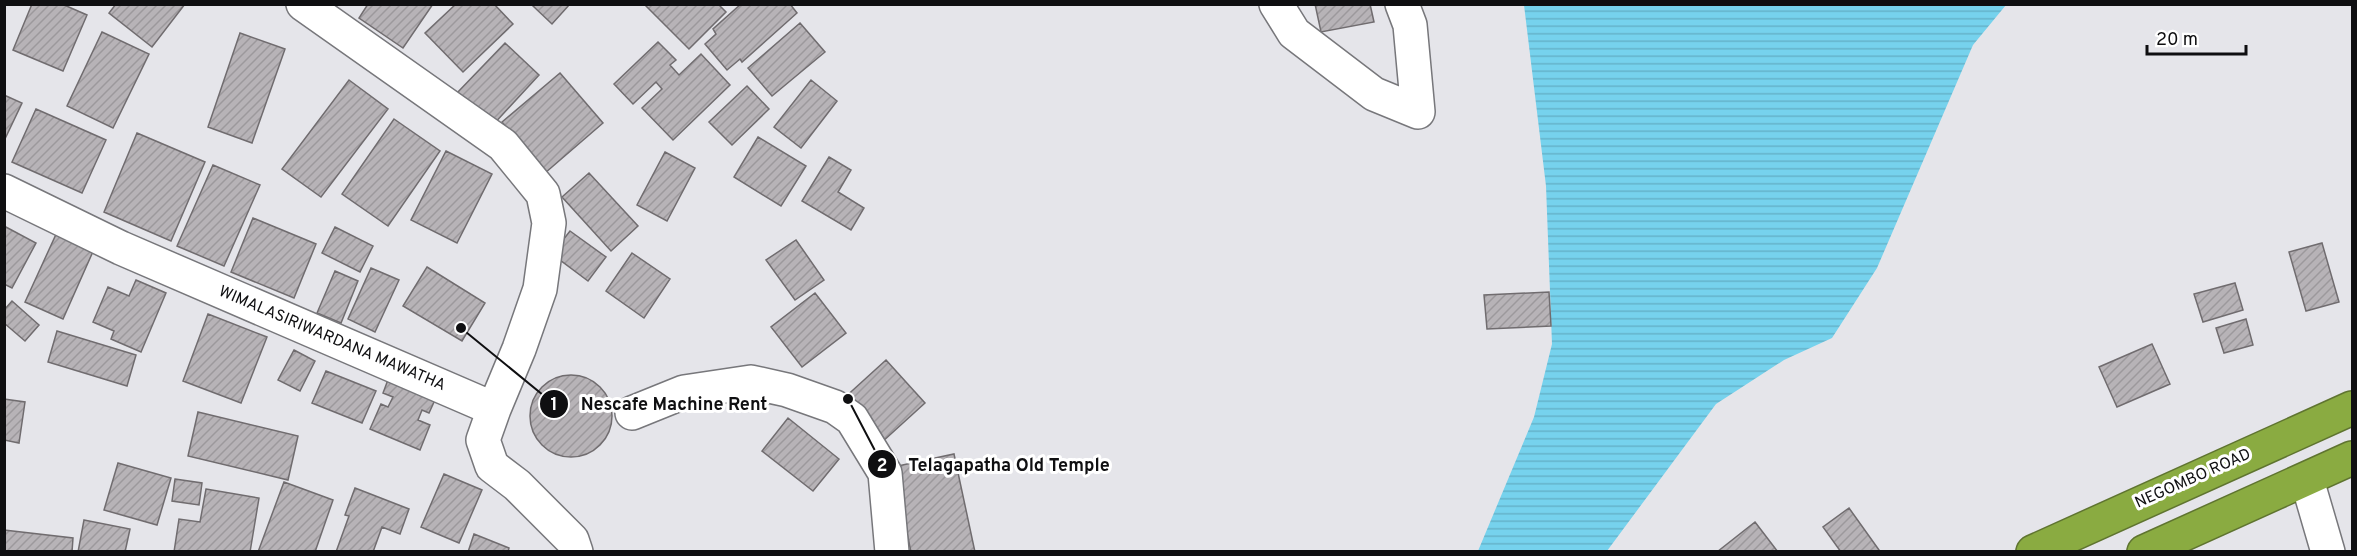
<svg xmlns="http://www.w3.org/2000/svg" width="2357" height="556" font-family="Overpass,sans-serif">
<style>
.water{fill:url(#water-rules)}
.building{fill:url(#building-hatch);stroke:#706c6f;stroke-width:1.5}
.lines{fill:none;stroke-linecap:round;stroke-linejoin:round}
.minor-casing{stroke:#77777b;stroke-width:36}
.highway-casing{stroke:#5f7430;stroke-width:36}
.minor{stroke:#fff;stroke-width:33}
.highway{stroke:#8aab41;stroke-width:33}
.labels{text-anchor:middle;dominant-baseline:central;stroke-width:6;stroke-linejoin:round;paint-order:stroke}
.street-label{font-size:16px;fill:#0f0f11;stroke:#fff}
.leader{fill:none;stroke:#0f0f11;stroke-width:2}
.callout-dot{fill:#0f0f11;stroke:#fff;stroke-width:2}
.mark-label{font-size:18px;text-anchor:middle;font-weight:bold;fill:#fff}
.callout-label{font-size:18px;text-anchor:middle;font-weight:bold;fill:#0f0f11;stroke:#fff;stroke-width:6;stroke-linejoin:round;paint-order:stroke}
</style>
<defs>
<pattern id="water-rules" width="6" height="5" patternUnits="userSpaceOnUse" patternTransform="scale(1.5)"><rect width="6" height="5" fill="#76d2ed"/><path d="M0 2.5h6" fill="none" stroke="#65b3ca"/></pattern>
<pattern id="building-hatch" width="6" height="6" patternUnits="userSpaceOnUse" patternTransform="scale(1.5)"><rect width="6" height="6" fill="#b7b3b7"/><path d="M-1 1l2-2M0 6l6-6M5 7l2-2" fill="none" stroke="#9c999c"/></pattern>
</defs>
<rect width="100%" height="100%" fill="#e5e5ea"/>
<path class="water" d="M1524 5H2006L1973 45 1877 268 1832 338 1784 360 1716 404 1607 551H1478L1534 417 1552 344 1546 186Z"/>
<path class="building" d="M32 4H62L87 15 63 71 13 50Z
M116 4H185L152 47 109 13Z
M368 4H433L403 48 359 18Z
M456 4H494L513 24 463 72 425 33Z
M535 4H570L552 24 533 6Z
M644 4H718L726 12 689 49Z
M741 4H790L797 13 742 62 740 59 727 70 705 44 716 34 713 29Z
M1315 4H1370L1374 22 1321 32Z
M800 23 825 52 772 96 748 68Z
M102 32 149 54 113 128 67 106Z
M240 33 285 49 252 143 208 127Z
M658 42 676 60 670 65 679 75 701 54 730 85 673 140 642 108 662 89 656 82 633 104 614 84Z
M505 43 539 75 492 126 457 93Z
M560 73 603 123 545 173 502 122Z
M349 80 388 109 321 197 282 169Z
M811 80 837 101 801 148 774 127Z
M747 86 769 109 732 145 709 122Z
M4 95 22 103 4 141Z
M36 109 106 140 82 193 12 162Z
M394 119 440 151 388 226 342 194Z
M137 133 205 162 171 241 104 212Z
M758 137 806 166 781 206 734 177Z
M446 151 492 174 457 243 411 220Z
M665 152 695 168 667 221 637 205Z
M829 157 851 170 838 192 864 208 851 230 802 201Z
M213 165 260 185 224 266 177 246Z
M589 173 638 226 611 251 562 197Z
M253 218 316 244 294 298 231 272Z
M4 226 36 243 12 288 4 284Z
M335 227 373 246 360 272 322 253Z
M58 230 95 247 63 319 25 302Z
M570 231 606 257 588 281 552 254Z
M796 240 824 280 795 300 766 260Z
M2322 243 2339 302 2306 311 2289 252Z
M632 253 670 279 644 318 606 291Z
M427 267 485 303 462 341 403 306Z
M371 268 399 280 375 332 348 319Z
M335 271 358 281 341 323 317 313Z
M136 280 166 293 141 352 111 339 114 331 93 322 108 287 129 296Z
M2235 283 2243 310 2203 322 2194 294Z
M1549 292 1551 326 1487 329 1484 295Z
M815 293 846 333 802 367 771 327Z
M12 301 39 325 25 341 4 323V310Z
M208 314 267 337 241 403 183 381Z
M2246 319 2253 345 2224 353 2216 328Z
M57 331 136 355 127 386 48 362Z
M2152 344 2170 384 2117 407 2099 367Z
M294 350 315 361 300 391 278 380Z
M886 360 925 403 881 443 842 400Z
M392 369 440 389 429 413 422 410 418 420 430 425 420 450 370 429 381 404 388 407 393 397 383 393Z
M326 371 376 391 362 423 312 403Z
M530 416a41 41 0 1 1 82 0a41 41 0 1 1-82 0Z
M4 399 25 402 19 443 4 440Z
M198 412 298 436 288 480 188 456Z
M788 418 839 459 813 491 762 451Z
M954 454 975 552H911L893 467Z
M118 463 171 478 157 525 104 510Z
M444 474 482 490 459 543 421 527Z
M175 479 202 483 199 505 172 501Z
M284 482 333 500 315 552H258Z
M355 488 409 509 400 534 382 527 373 552H336L349 516 345 515Z
M206 489 259 498 250 552H174L179 519 200 522Z
M1849 508 1879 550 1877 552H1841L1823 527Z
M84 520 130 529 125 552H78Z
M1755 522 1778 552H1717Z
M4 530 73 538 72 552H4Z
M474 534 509 548 508 552H468Z"/>
<g class="lines">
<g class="minor-casing">
<path id="minor" d="M303 4 503 145 543 194 549 223 540 289 519 349 494 409
M1276 4 1294 33 1374 94 1418 112 1410 25 1402 4
M4 191 121 248 494 409 483 440 492 466 517 485 572 540 576 552
M632 413 684 392 751 382 787 390 835 407 852 419 885 473 892 552
M2307 480 2328 552"/>
</g>
<g class="highway-casing">
<path id="highway" d="M2033 552 2352 408
M2144 552 2352 458"/>
</g>
<use href="#minor" class="minor"/>
<use href="#highway" class="highway"/>
</g>
<g class="labels">
<g class="street-label">
<text transform="translate(332 339) rotate(23)">WIMALASIRIWARDANA MAWATHA</text>
<text transform="translate(2193 479) rotate(-24)">NEGOMBO ROAD</text>
</g>
</g>
<path class="leader" d="M461 328L554 404M848 399L882 464"/>
<g class="callout-dot">
<circle cx="461" cy="328" r="6"/>
<circle cx="848" cy="399" r="6"/>
<circle cx="554" cy="404" r="15"/>
<circle cx="882" cy="464" r="15"/>
</g>
<g class="mark-label">
<text x="554" y="410">1</text>
<text x="882" y="471">2</text>
</g>
<g class="callout-label">
<text x="674" y="410">Nescafe Machine Rent</text>
<text x="1009" y="471">Telagapatha Old Temple</text>
</g>
<rect width="2357" height="556" fill="none" stroke="#0f0f11" stroke-width="12"/>
<path d="M2147 45v9h99v-9" fill="none" stroke="#0f0f11" stroke-width="3"/>
<text x="2156" y="45" font-size="18" fill="#0f0f11" stroke="#ffffff" stroke-width="4.5" paint-order="stroke">20 m</text>
</svg>
